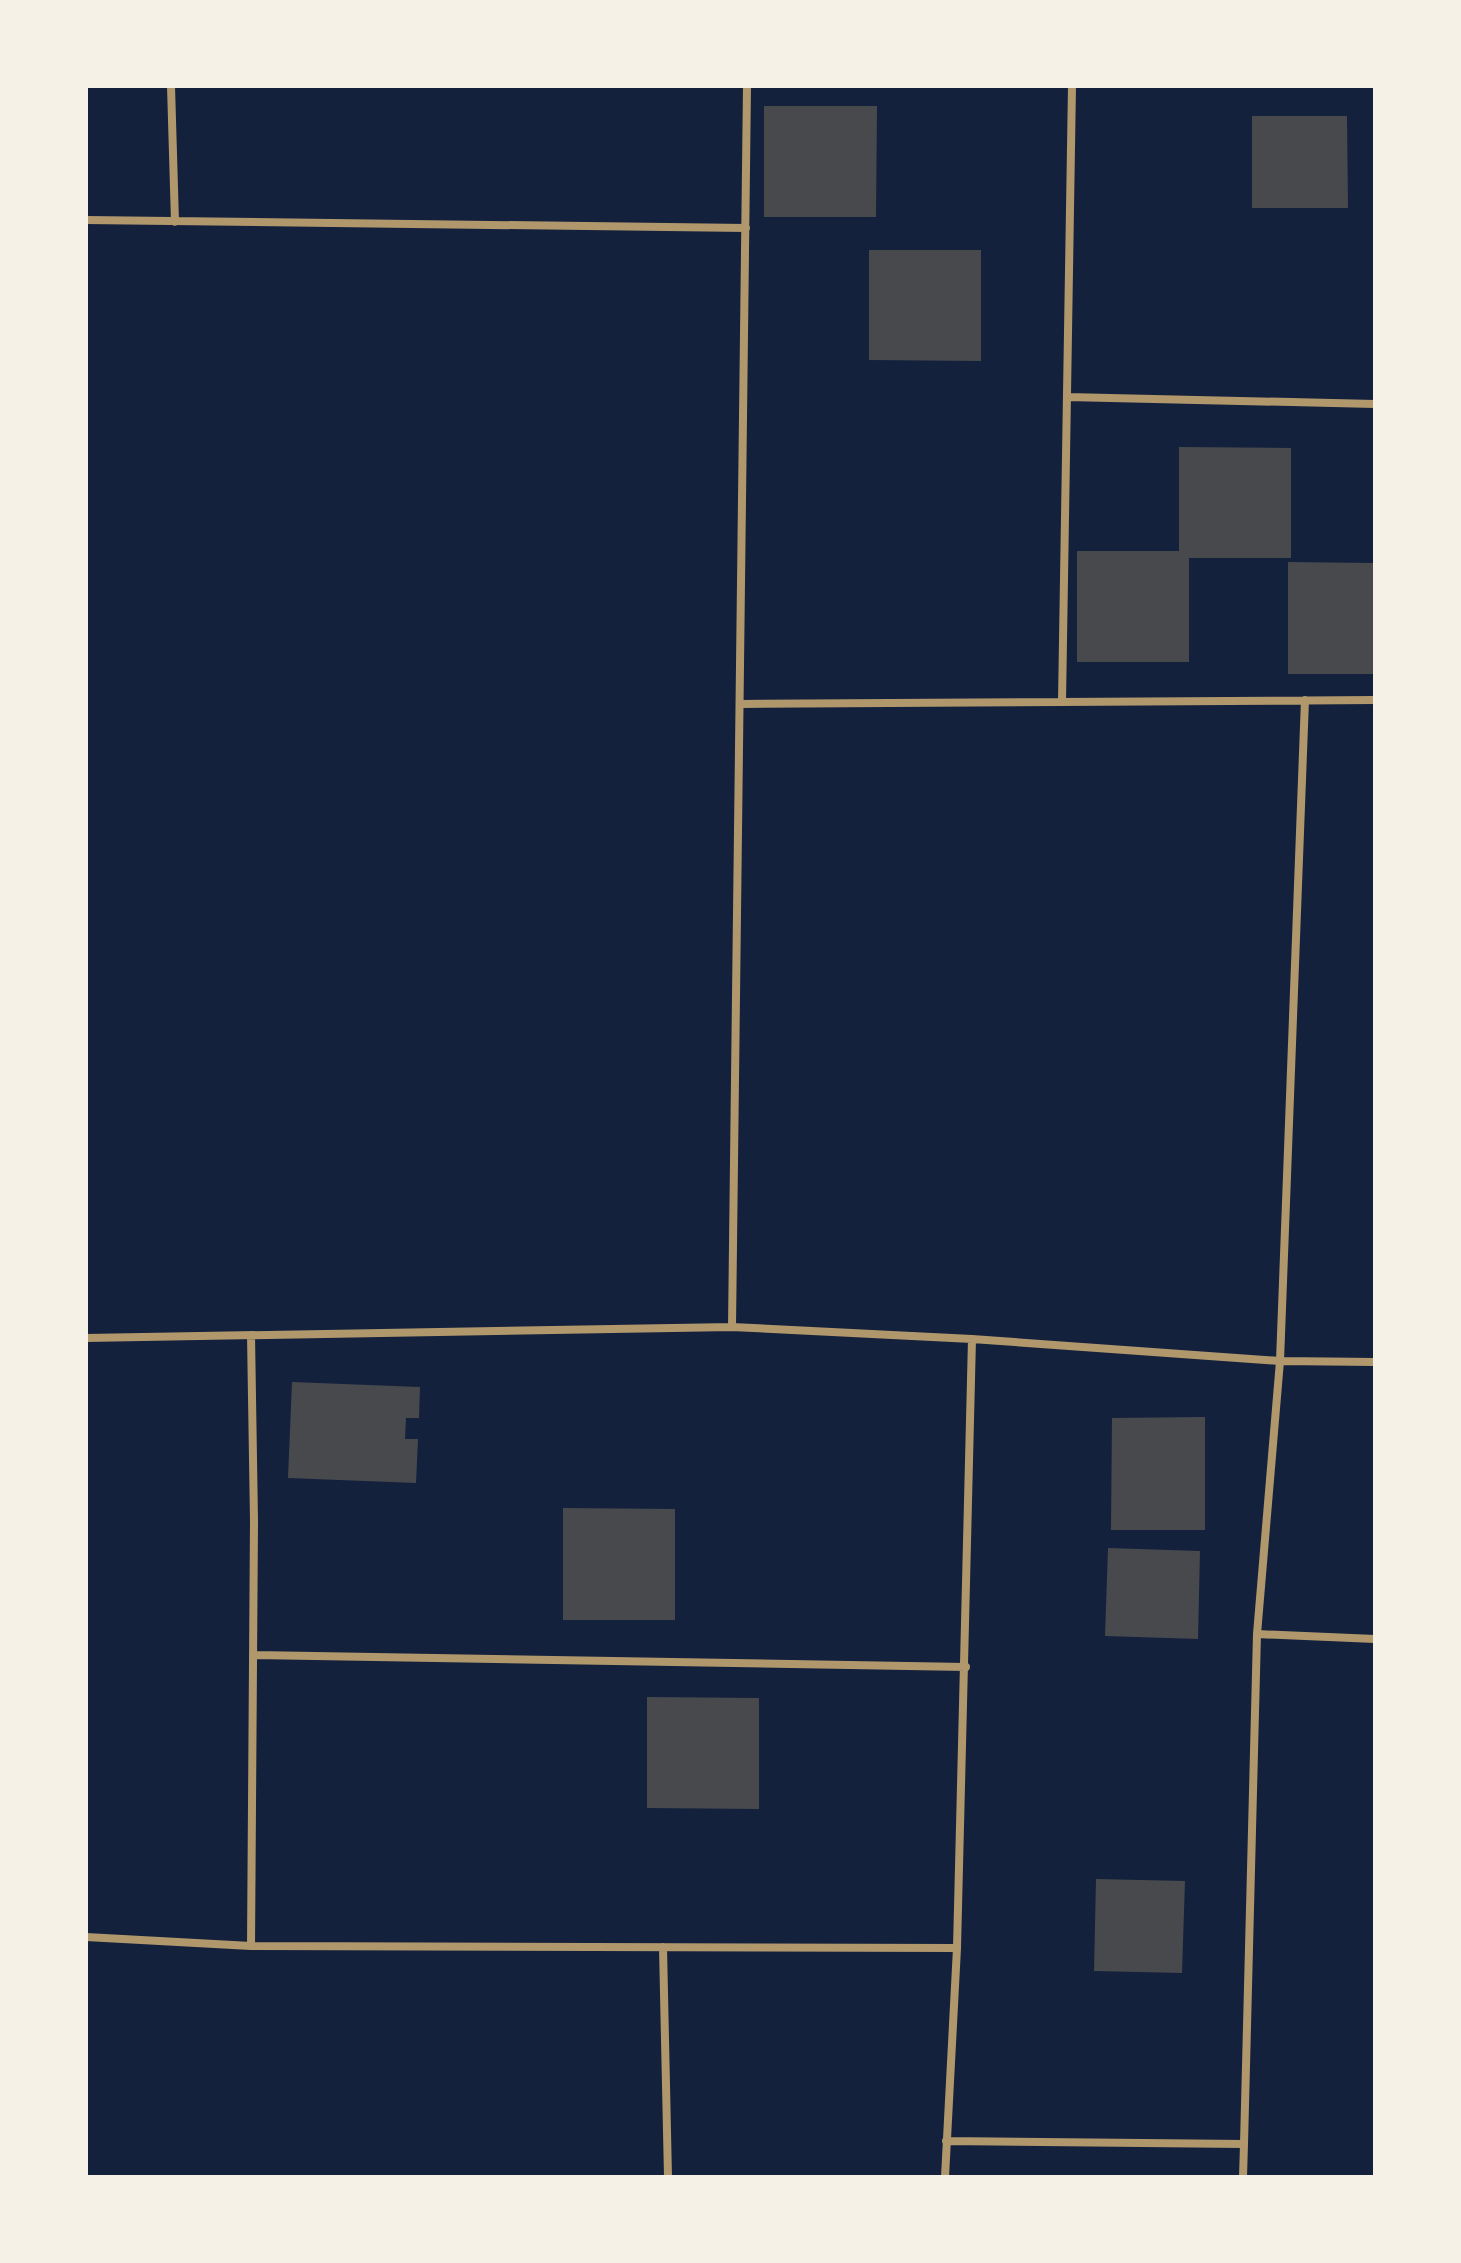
<svg xmlns="http://www.w3.org/2000/svg" width="1461" height="2263" font-family="'Noto Sans',sans-serif">
<style>
.building{fill:#48494c}
.lines{fill:none;stroke-linecap:round;stroke-linejoin:round}
.minor{stroke:#b1986c;stroke-width:8}
</style>
<rect width="100%" height="100%" fill="#14213d"/>
<path class="building" d="M764 106H877L876 217H764Z
M1252 116H1347L1348 208H1252Z
M869 250H981V361L869 360Z
M1179 447 1291 448V558H1189V662H1077V551H1179Z
M1288 562 1375 563V674H1288Z
M292 1382 420 1387 419 1418H406L405 1439H418L416 1483 288 1478Z
M1205 1417V1530H1111L1112 1418Z
M563 1508 675 1509V1620H563Z
M1108 1548 1200 1551 1198 1639 1105 1636Z
M647 1697 759 1698V1809L647 1808Z
M1096 1879 1185 1881 1182 1973 1094 1971Z"/>
<g class="lines">
<path class="minor" d="M171 86 175 222
M86 220 746 228
M1067 397 1375 404
M1062 702 1072 86
M740 704 1375 700
M732 1327 747 86
M86 1338 732 1327 972 1339 1280 1361 1375 1362
M1257 1634 1375 1639
M253 1655 966 1667
M86 1937 251 1946 254 1521 251 1335
M251 1946 957 1948 972 1339
M663 1947 668 2177
M946 2141 1244 2144 1257 1634 1280 1361 1305 700
M945 2177 957 1948
M1243 2177 1244 2144"/>
</g>
<rect width="1461" height="2263" fill="none" stroke="#f6f1e7" stroke-width="176"/>
</svg>
